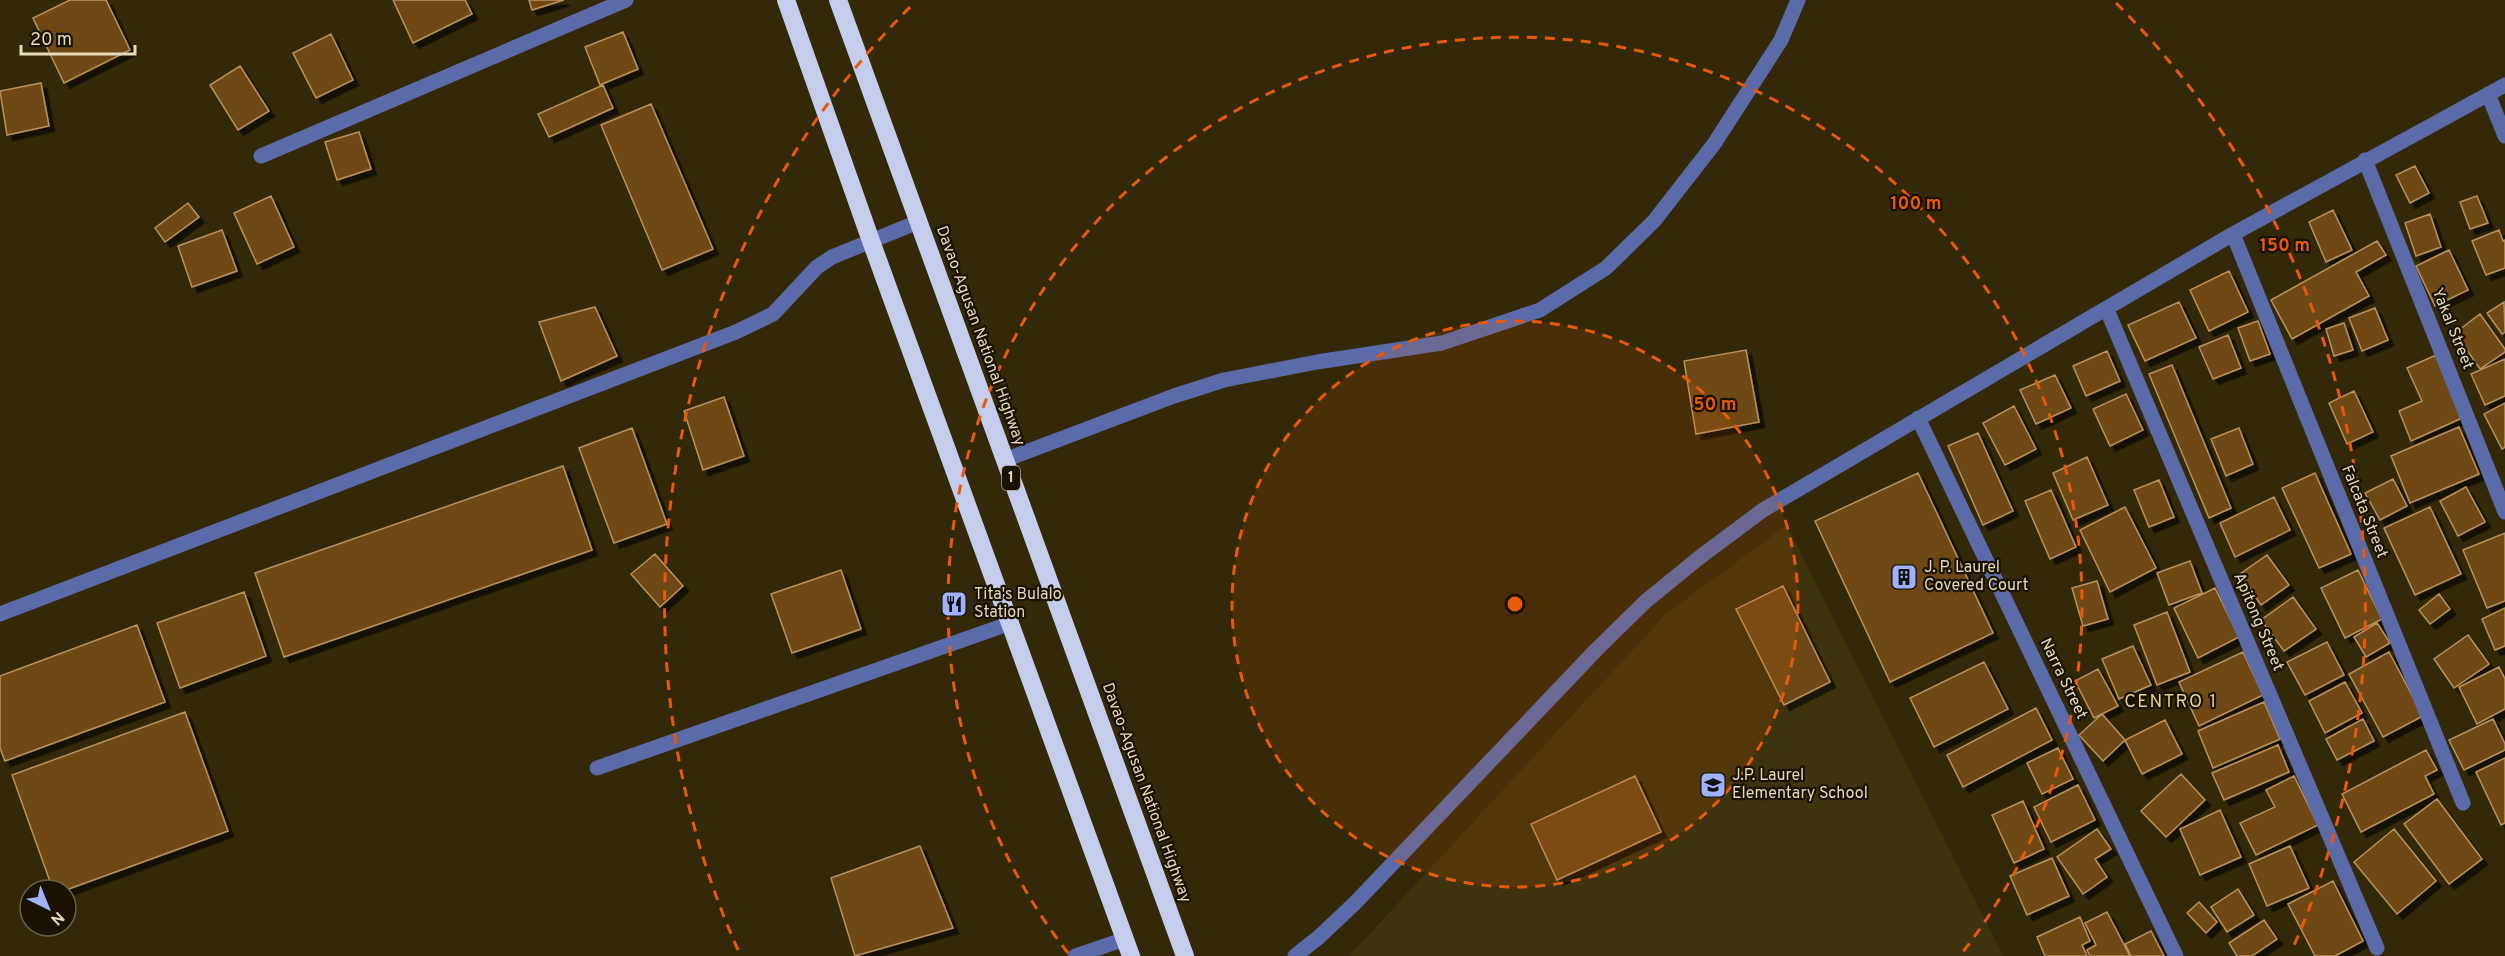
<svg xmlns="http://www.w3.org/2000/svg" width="2505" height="956" font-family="Overpass,sans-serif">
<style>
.built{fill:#3e330c}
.building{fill:#6e4a13;stroke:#b9915e;stroke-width:1.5;filter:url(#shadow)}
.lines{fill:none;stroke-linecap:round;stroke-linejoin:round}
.minor{stroke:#5b6aa8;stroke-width:15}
.highway{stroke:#c4cdec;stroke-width:18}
.ring{fill:none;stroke:#e8590c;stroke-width:3;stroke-dasharray:10 8}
.labels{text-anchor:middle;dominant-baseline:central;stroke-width:4.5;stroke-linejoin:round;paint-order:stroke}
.shield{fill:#191200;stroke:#a79e84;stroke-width:1.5}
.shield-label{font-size:15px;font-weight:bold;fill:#e4dabc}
.street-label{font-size:16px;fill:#e4dabc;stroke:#191200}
.poi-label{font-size:16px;fill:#e4dabc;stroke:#191200;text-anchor:start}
.neighbourhood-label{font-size:18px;letter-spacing:1.5px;fill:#e5d192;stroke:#191200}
.centre{fill:#e8590c;stroke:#191200;stroke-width:3}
.ring-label{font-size:18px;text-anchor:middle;font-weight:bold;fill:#e8590c;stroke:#191200;stroke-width:4.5;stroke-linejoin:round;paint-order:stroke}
</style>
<defs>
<filter id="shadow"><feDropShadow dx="5.5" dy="5.5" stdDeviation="0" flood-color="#0009"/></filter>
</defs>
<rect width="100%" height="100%" fill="#332908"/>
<path class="built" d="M1787 525 2003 956H1349L1667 613Z"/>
<path class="building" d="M70 0H106L130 50 64 83 33 18Z
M393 0H465L472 14 413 43Z
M529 0H564L532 10Z
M623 32 638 69 600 85 585 47Z
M331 34 353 80 316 98 293 53Z
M240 66 269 111 238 130 210 85Z
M41 83 49 126 7 135 0 91Z
M603 85 613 108 549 137 538 114Z
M651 104 713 249 662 270 601 125Z
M359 132 371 169 337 180 325 142Z
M2415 166 2429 193 2410 203 2396 175Z
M271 196 294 247 257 264 234 213Z
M2477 196 2488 223 2470 229 2460 202Z
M188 203 199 217 165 242 155 228Z
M2333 210 2352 250 2326 262 2309 222Z
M2430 214 2441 247 2416 256 2405 223Z
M222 230 237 271 192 287 178 246Z
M2499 230 2503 241 2505 240V268L2486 275 2472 241Z
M2377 241 2386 255 2356 272 2369 296 2292 339 2271 300Z
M2449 250 2468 290 2435 306 2416 266Z
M2229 271 2248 312 2209 331 2190 290Z
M2179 302 2196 338 2145 361 2128 325Z
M2504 302 2505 332 2502 334 2487 313Z
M595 307 617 356 561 381 539 322Z
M2375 308 2388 340 2362 351 2349 318Z
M2480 314 2505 349V352L2480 369 2455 333Z
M2258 321 2270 354 2250 361 2238 328Z
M2344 323 2353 350 2334 356 2326 329Z
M2228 335 2241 368 2213 379 2199 347Z
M1746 350 1759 422 1696 434 1684 361Z
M2107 351 2120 381 2086 396 2073 366Z
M2436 355 2462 418 2411 441 2399 411 2422 401 2407 368Z
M2505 359V396L2485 405 2471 374Z
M2172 365 2231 508 2209 518 2149 374Z
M2055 375 2071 408 2036 424 2020 390Z
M2354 391 2373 432 2347 444 2329 403Z
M2126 394 2143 430 2110 446 2093 409Z
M724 397 744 456 703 470 684 411Z
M2505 403V447L2502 449 2484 414Z
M2014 406 2036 449 2005 465 1983 423Z
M2459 427 2479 474 2410 503 2391 456Z
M632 428 667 524 614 543 579 448Z
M2239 428 2253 464 2226 476 2211 439Z
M1978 433 2013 511 1983 525 1948 446Z
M2087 457 2108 505 2073 520 2053 473Z
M563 466 592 550 284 657 255 573Z
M1918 473 1993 633 1890 682 1815 521Z
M2315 473 2351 554 2319 568 2282 488Z
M2393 479 2407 506 2380 520 2365 493Z
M2159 480 2174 517 2149 527 2134 490Z
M2466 487 2485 522 2458 536 2440 501Z
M2051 490 2076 547 2050 559 2025 501Z
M2274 497 2290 530 2235 557 2220 523Z
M2125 507 2156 568 2110 592 2080 530Z
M2430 507 2461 574 2415 595 2384 528Z
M2505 533V601L2487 608 2463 550Z
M655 554 683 586 660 607 631 574Z
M2267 555 2289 585 2261 605 2240 574Z
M2190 561 2202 593 2169 605 2157 573Z
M841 570 861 629 792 653 771 594Z
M2358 570 2382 619 2345 638 2321 588Z
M2097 581 2108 619 2083 626 2072 588Z
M1783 586 1830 682 1784 705 1736 609Z
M2215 588 2239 637 2198 658 2174 608Z
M244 592 266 656 180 688 157 623Z
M2439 594 2450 609 2430 624 2419 610Z
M2293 597 2316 629 2284 651 2261 620Z
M2505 608V646L2495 650 2482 619Z
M2167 612 2190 672 2157 685 2134 625Z
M2377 623 2390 643 2366 657 2354 637Z
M137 625 165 702 5 761 0 748V676Z
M2468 635 2489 664 2454 688 2434 659Z
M2327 642 2344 675 2305 695 2287 662Z
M2133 646 2151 685 2119 699 2102 659Z
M2243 652 2263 695 2199 726 2179 682Z
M2389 652 2423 716 2383 737 2349 674Z
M1984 662 2008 709 1934 747 1910 698Z
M2499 667 2505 679V709L2477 724 2459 687Z
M2098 669 2118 706 2094 718 2075 681Z
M2345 682 2362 713 2325 733 2309 701Z
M2264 702 2280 739 2213 768 2198 731Z
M2036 708 2052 740 1963 787 1947 755Z
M185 712 228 831 66 890H53L12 775Z
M2102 714 2125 740 2103 761 2079 735Z
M2363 719 2374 741 2337 760 2326 739Z
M2493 719 2505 744V750L2464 770 2449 740Z
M2165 720 2182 754 2142 774 2125 740Z
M2278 745 2289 772 2224 800 2212 773Z
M2058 748 2073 779 2042 794 2027 763Z
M2426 750 2437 770 2425 776 2434 794 2361 832 2342 794Z
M2505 758V823L2501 825 2476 772Z
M2181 774 2205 800 2166 837 2141 811Z
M1635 776 1661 832 1557 880 1531 824Z
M2294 776 2318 825 2256 855 2240 823 2275 807 2266 790Z
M2078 785 2095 820 2051 842 2034 807Z
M2437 799 2482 859 2449 884 2404 824Z
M2023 801 2044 849 2014 863 1992 815Z
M2220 810 2241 857 2200 875 2180 829Z
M2097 829 2111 849 2095 859 2107 877 2083 894 2057 857Z
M2394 829 2436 881 2397 914 2354 862Z
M920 846 953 928 855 956 831 878Z
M2290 846 2309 888 2267 906 2249 864Z
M2052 858 2069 896 2027 915 2010 876Z
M2333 881 2363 941 2335 956H2315L2288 904Z
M2238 889 2254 915 2227 932 2211 907Z
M2199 902 2217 922 2206 933 2187 913Z
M2107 912 2130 956H2090L2087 950 2096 945 2085 923Z
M2080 917 2090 941 2082 945 2087 956H2045L2037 937Z
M2264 920 2277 939 2252 956H2237L2229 943Z
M2151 931 2164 956H2131L2125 944Z"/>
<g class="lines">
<path class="minor" d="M2488 94 2505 136
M261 156 626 0
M2365 160 2505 512
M2233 234 2463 803
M2107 310 2377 948
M1918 418 2176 956
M1005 460 1174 396 1224 380 1317 362 1442 343 1540 310 1606 268 1654 221 1714 144 1781 40 1798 0
M0 614 736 332 773 314 817 267 832 257 918 222
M597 768 1011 623
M1075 956 1125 939
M1295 956 1319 937 1356 902 1596 650 1646 601 1700 557 1763 510 2233 234 2505 85"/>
<path class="highway" d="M786 0 871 241 1131 956
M838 0 1185 956"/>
</g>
<circle cx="1515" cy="604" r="283" fill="#e8590c" fill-opacity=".12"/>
<g class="ring">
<circle cx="1515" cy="604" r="283"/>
<path d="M1068 953A567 567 0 1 1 1962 953"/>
<path d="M738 950A850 850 0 0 1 914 3M2116 3A850 850 0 0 1 2292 950"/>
</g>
<defs>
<g id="building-square" transform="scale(1.35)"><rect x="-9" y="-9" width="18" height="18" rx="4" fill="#9fb3fd" stroke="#191200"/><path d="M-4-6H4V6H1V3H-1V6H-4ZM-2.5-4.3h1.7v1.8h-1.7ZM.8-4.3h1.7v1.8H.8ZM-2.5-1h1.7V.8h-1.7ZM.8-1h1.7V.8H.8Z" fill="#111"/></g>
<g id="restaurant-square" transform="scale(1.35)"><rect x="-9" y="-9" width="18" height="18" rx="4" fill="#9fb3fd" stroke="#191200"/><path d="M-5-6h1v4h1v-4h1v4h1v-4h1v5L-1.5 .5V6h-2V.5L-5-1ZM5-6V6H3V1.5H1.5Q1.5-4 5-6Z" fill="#111"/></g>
<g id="school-square" transform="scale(1.35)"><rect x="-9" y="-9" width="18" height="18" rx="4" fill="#9fb3fd" stroke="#191200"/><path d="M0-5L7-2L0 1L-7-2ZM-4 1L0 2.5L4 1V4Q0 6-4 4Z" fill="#111"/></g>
</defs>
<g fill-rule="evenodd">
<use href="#building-square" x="1904" y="577"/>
<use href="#restaurant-square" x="954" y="604"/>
<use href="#school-square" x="1713" y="785"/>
</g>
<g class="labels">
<rect class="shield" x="1002" y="466" width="18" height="24" rx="4.5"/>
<g class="shield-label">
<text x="1011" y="478">1</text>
</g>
<g class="street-label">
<text transform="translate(2452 329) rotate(68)">Yakal Street</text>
<text transform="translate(980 336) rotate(70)">Davao-Agusan National Highway</text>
<text transform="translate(2364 512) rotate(68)">Falcata Street</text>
<text transform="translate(2258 622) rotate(67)">Apitong Street</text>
<text transform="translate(2063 679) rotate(64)">Narra Street</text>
<text transform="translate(1146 793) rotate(70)">Davao-Agusan National Highway</text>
</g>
<g class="poi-label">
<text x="1924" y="568">J. P. Laurel<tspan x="1924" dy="18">Covered Court</tspan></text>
<text x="974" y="595">Tita's Bulalo<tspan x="974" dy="18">Station</tspan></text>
<text x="1732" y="776">J.P. Laurel<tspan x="1732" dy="18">Elementary School</tspan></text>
</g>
<g class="neighbourhood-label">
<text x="2171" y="702">CENTRO 1</text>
</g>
</g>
<circle cx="1515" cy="604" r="9" class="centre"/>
<g class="ring-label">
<text x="1916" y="209">100 m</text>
<text x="2285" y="251">150 m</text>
<text x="1715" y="410">50 m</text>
</g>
<g transform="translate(48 908) rotate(137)"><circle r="28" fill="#191200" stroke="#6a624b" stroke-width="1.5"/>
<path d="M0-4.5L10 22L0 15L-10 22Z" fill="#9fb3fd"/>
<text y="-9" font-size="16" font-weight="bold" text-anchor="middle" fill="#e4dabc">N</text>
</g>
<path d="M21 45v9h114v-9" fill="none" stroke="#e4dabc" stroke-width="3"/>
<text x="30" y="45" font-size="18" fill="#e4dabc" stroke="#191200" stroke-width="4.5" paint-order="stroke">20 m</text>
</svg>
